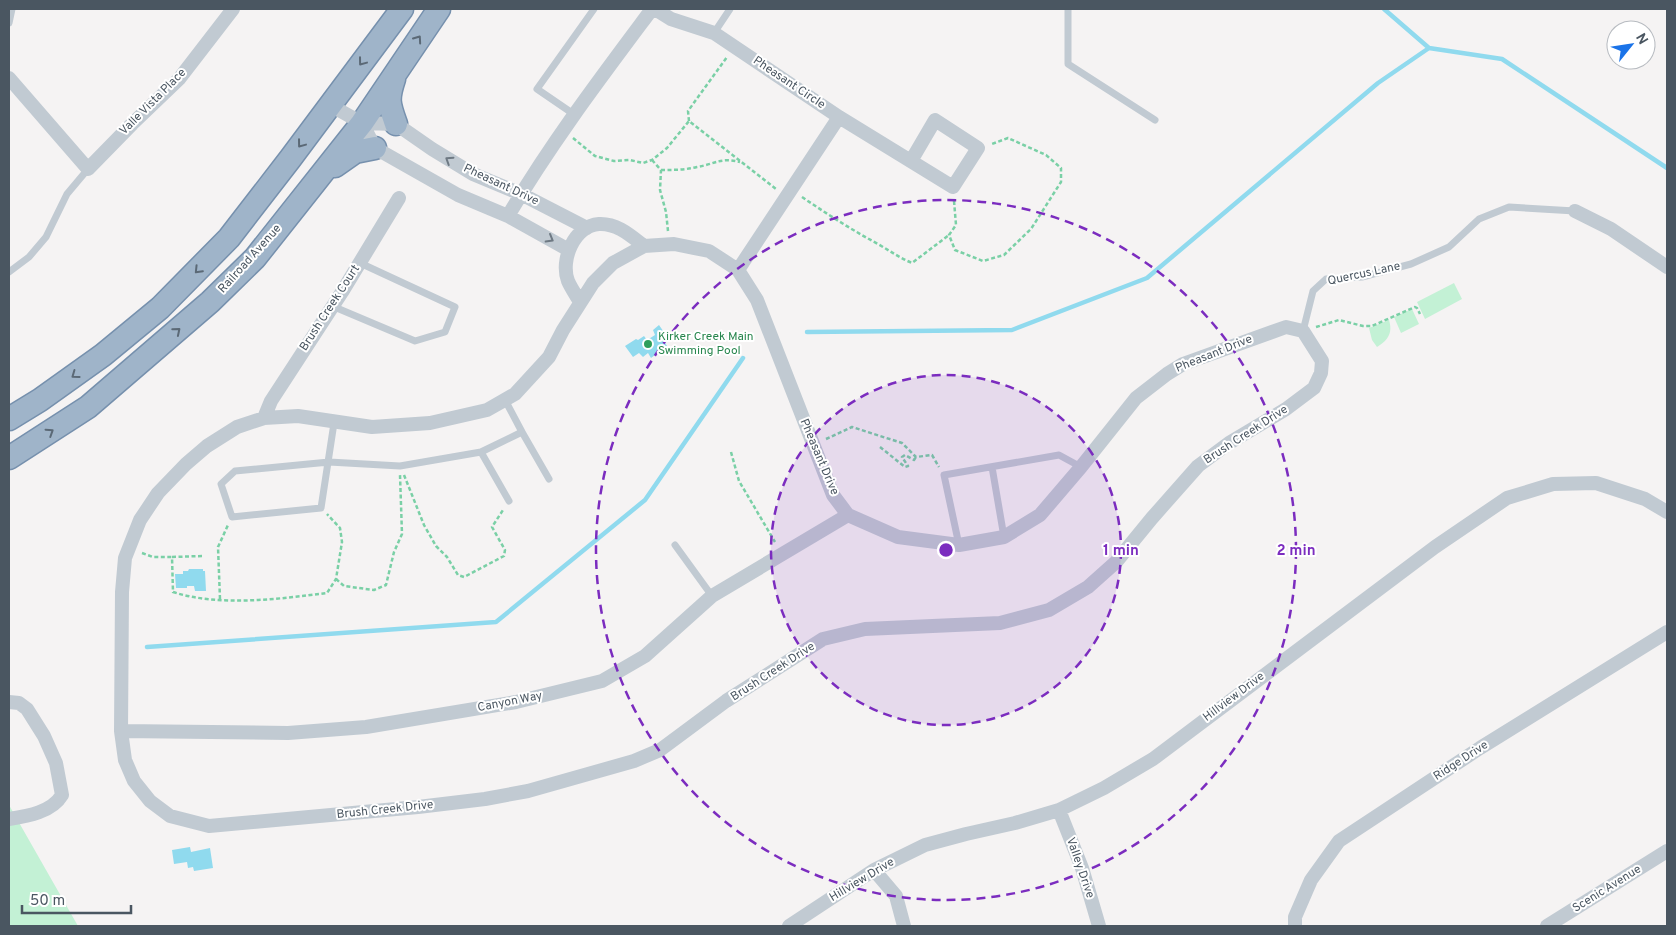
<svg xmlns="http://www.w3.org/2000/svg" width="1676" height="935" font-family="Overpass,sans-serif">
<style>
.green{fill:#c3f1d5}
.water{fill:#90daee}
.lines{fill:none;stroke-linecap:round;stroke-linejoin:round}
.stream{stroke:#90daee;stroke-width:4.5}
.trunk-casing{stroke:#7690ad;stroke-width:25}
.path{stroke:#7ad0a6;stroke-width:2.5;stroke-dasharray:4 2.5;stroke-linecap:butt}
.service{stroke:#c1cad2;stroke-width:7}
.minor{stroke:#c1cad2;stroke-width:14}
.trunk{stroke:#9fb4c9;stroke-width:22}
.oneway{stroke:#5b6976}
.oneway2{stroke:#6e7983}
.ring{fill:none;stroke:#7b2cbf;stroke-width:2.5;stroke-dasharray:9 6}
.leisure-dot{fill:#2e9e5b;stroke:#fff;stroke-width:2}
.labels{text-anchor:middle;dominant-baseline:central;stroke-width:4;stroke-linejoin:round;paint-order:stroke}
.street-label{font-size:12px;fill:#4a5661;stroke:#fff}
.leisure-label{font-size:12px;fill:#27864d;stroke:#fff;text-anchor:start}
.centre{fill:#7b2cbf;stroke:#fff;stroke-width:2.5}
.ring-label{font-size:15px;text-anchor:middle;font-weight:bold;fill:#7b2cbf;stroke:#fff;stroke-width:4;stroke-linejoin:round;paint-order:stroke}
</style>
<rect width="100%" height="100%" fill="#f5f3f3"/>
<path class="green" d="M1454 283 1462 299 1425 319 1417 302Z
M1412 309 1419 324 1401 333 1394 317Z
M1389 320C1393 333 1388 340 1377 347L1372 340 1369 328Z
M9 805 78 926H9Z"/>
<path class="water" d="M659 325 668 338 664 341 667 346 651 358 648 353 643 357 639 353 633 357 625 346 636 339 638 340 644 336 647 340 655 335 653 330Z
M189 569H203V571H205L206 591H195L194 586H187V588H176L175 574H183V571H188Z
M190 847 191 852 210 848 213 868 194 871 193 867 188 868 187 862 174 864 172 850Z"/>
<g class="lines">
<path class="stream" d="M1384 9 1429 48
M807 332 1012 330 1147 278 1378 83 1429 48 1502 59 1667 168
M147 647 496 622 645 500 743 358"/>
<g class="trunk-casing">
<path id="trunk" d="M394 79C387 100 389 104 396 124
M335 166 355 152 375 148
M9 419 40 400 103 355 160 308 229 238 290 159 402 9
M9 458 88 407 210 302 255 258 362 123 439 9"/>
</g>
<path class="path" d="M689 121 688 111 727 57
M573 138 595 156 614 161 630 160 643 163 652 160 667 148 689 121 776 189
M652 160 661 170 660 190 666 212 668 231
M661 170C673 170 685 170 697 167 715 164 721 157 740 162
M802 197C827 214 852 230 878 244 890 251 900 258 912 263L949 235
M954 201 956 225 949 235 955 250 983 261 1004 255 1031 229 1061 182V168L1046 155 1008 138 992 144
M1316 327 1339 320 1363 326H1372L1415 307 1417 308 1420 314
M826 439 852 427 902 443 916 457 932 455 939 467
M880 447 905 467 908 466 902 457 905 455 914 460 916 457
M731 452 739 481 775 542
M404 475 424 525 436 546 447 557 458 575 464 577 504 556 505 550 492 527 503 510
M142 553 153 557H172
M202 556 172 557 173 592C219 607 279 599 327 593L336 579 342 542 340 528 327 514
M336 579 344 586 374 590 386 585 394 552 402 534 400 475
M220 599 218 547 228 525"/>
<path class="service" d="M1068 9V64L1155 120
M9 23 12 9
M714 33 730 9
M575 115 537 89 594 9
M9 272 29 257 46 237 67 194 88 169
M332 306 415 341 445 332 455 307 360 263
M1303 331 1313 291 1326 279 1362 277 1411 264 1449 247 1479 219 1509 207 1575 211
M334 423 321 508 232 517 221 484 235 471 329 462 400 466 481 452 522 432 505 400
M522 432 549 479
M481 452 509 501
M992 467 1004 537
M675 545 712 596
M959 545 944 475 1059 455 1081 467"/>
<path class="minor" d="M655 9 671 19 714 33 839 117 953 187 978 148 935 120 911 161
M9 78 88 169 132 124 179 79 233 9
M330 105 362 123 396 124 432 149 473 174 521 194 587 228
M362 123 375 148 458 195 508 216 569 250
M1575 211 1611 229 1667 267
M508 216C551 143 602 76 652 9
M674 244 709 251 738 270 757 300 833 495 848 515 898 537 959 545 1004 537 1040 515 1081 467 1136 398 1167 374 1183 364 1286 327 1303 331 1322 361 1321 373 1314 388 1286 409 1229 443 1198 466 1152 518 1116 562 1088 587 1049 610 1000 623 865 629 823 639 726 701 660 750 634 761 528 791 485 799 418 807 209 826 170 816 150 801 134 781 125 760 121 731 122 592 125 558 140 520 158 493 186 464 207 446 237 427 264 418 298 416 372 427 430 423 487 410 515 394 549 357 563 330 593 283 613 263 644 246Z
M738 270 839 117
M580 302C576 295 571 288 568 281 560 260 574 226 599 224 617 223 631 236 644 246
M264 418 271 401 342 292 399 198
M9 702 19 703 27 709 44 736 56 763 62 795C52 812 28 816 9 819
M121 731 288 733 366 727 516 702 602 681 645 656 712 596 848 515
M1059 810 1082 868 1099 926
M874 870 896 896 904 926
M789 926 874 870 925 845 966 834 1015 823 1059 810 1104 788 1153 759 1435 547 1507 498 1553 484 1596 483 1645 499 1667 512
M1295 926V917L1311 880 1339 841 1480 748 1667 632
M1547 926 1667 851"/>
<use href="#trunk" class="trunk"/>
</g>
<defs><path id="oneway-chevron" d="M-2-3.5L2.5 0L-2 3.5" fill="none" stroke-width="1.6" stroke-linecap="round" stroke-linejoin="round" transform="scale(1.25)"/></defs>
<g class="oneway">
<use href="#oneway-chevron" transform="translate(418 39) rotate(-55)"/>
<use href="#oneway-chevron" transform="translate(362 62) rotate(127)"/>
<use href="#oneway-chevron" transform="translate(301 144) rotate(127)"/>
<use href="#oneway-chevron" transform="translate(198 270) rotate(134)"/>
<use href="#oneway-chevron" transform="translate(177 331) rotate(-40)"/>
<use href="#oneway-chevron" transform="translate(75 375) rotate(144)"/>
<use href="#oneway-chevron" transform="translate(50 432) rotate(-33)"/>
</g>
<g class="oneway2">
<use href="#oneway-chevron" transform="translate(449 160) rotate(-147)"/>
<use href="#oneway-chevron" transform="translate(550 239) rotate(30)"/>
</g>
<circle cx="946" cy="550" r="175" fill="#7b2cbf" fill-opacity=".12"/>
<g class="ring">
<circle cx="946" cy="550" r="175"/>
<circle cx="946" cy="550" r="350"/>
</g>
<circle class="leisure-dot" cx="648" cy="344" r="5"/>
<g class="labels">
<g class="street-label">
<text transform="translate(789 83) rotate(34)">Pheasant Circle</text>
<text transform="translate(153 102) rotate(-45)">Valle Vista Place</text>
<text transform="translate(501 185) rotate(25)">Pheasant Drive</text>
<text transform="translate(250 259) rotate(-48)">Railroad Avenue</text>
<text transform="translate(1364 274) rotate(-12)">Quercus Lane</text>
<text transform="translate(330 308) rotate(-57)">Brush Creek Court</text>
<text transform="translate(1214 354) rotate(-22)">Pheasant Drive</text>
<text transform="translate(1246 435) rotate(-33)">Brush Creek Drive</text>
<text transform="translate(819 457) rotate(67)">Pheasant Drive</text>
<text transform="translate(773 672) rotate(-33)">Brush Creek Drive</text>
<text transform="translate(1234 697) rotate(-37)">Hillview Drive</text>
<text transform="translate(510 702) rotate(-11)">Canyon Way</text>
<text transform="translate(1461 761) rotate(-33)">Ridge Drive</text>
<text transform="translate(385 810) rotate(-6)">Brush Creek Drive</text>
<text transform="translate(1080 868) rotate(71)">Valley Drive</text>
<text transform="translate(862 880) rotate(-31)">Hillview Drive</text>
<text transform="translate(1607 889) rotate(-32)">Scenic Avenue</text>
</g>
<g class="leisure-label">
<text x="658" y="337">Kirker Creek Main<tspan x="658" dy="14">Swimming Pool</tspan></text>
</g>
</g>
<circle cx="946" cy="550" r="8" class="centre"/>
<g class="ring-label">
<text x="1121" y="555">1 min</text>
<text x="1296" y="555">2 min</text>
</g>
<rect width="1676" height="935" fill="none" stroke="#4a5661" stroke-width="20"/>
<g transform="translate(1631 45) rotate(60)"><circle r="24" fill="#ffffff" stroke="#b7bbc0"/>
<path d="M0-4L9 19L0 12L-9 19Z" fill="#1a73e8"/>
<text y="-8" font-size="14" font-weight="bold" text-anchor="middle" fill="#4a5661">N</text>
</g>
<path d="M22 905v8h109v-8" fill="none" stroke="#4a5661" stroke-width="2.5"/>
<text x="30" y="905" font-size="15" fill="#4a5661" stroke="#ffffff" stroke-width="4" paint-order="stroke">50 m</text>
</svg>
